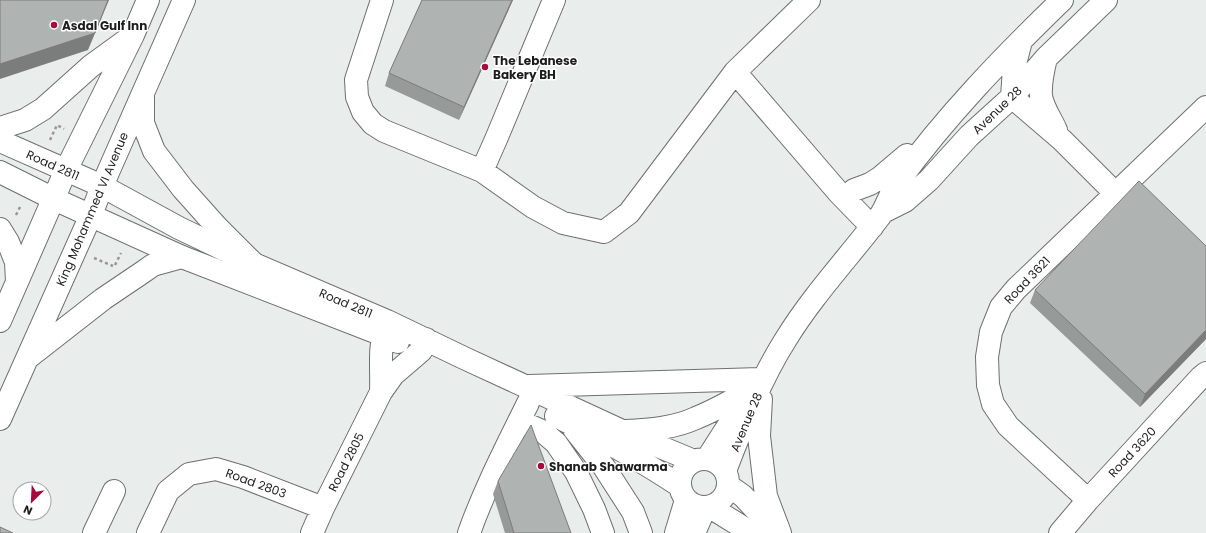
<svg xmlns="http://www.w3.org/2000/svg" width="1206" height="533" font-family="Poppins,sans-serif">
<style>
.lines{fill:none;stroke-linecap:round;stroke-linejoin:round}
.minor-casing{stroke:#6c706e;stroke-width:24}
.major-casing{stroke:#6c706e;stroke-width:24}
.path{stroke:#969897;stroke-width:2.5;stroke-dasharray:3 3;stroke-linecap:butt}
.minor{stroke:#fff;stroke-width:22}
.major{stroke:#fff;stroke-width:22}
.wall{fill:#969a98}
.shaded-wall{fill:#7a7d7c}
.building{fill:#afb3b1;stroke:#7a7d7c}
.poi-dot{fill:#a50b3d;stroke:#fff;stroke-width:1.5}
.labels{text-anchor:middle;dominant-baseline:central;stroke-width:3;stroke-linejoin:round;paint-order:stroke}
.poi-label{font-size:12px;font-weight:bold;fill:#1c1d1c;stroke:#fff;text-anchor:start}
.street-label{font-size:12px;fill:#1c1d1c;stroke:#fff}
</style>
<rect width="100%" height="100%" fill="#e9edeb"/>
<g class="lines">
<g class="minor-casing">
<path id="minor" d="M382 0 356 80 357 97 363 112 373 124 384 131 482 171 533 207 563 223 604 232 629 213 735 72 839 193 872 227
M1021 41 1014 68 1012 97 1062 140 1115 193
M1046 58C1043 70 1040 83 1041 96 1043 108 1051 119 1056 130
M735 72 809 0
M0 141 102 186 179 228 254 264 387 321 464 358 622 431 694 461
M482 171 497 137 554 0
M0 172 54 199 182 257 383 335 398 342
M854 190 870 184 881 177 907 155
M883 212 905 201 929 180 969 136 1012 97 1046 58 1106 0
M529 386 760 379
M381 392C382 365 378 348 387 322
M761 399 759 436 766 496 780 533
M556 416C599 437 641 460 680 486
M519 421 542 431 556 443 576 472 594 509 603 533
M574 429 604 467 633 512 641 533
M626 431C649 430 675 428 696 418 716 410 734 399 752 390
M680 483a24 24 0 1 1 48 0a24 24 0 1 1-48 0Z
M707 459 741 406
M725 471C742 427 761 378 786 339 813 295 849 257 880 216 887 206 890 193 898 182 946 116 1003 57 1062 0
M729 486 743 496 776 531
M1088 500 1008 426 993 404 988 385 987 357 991 332 1001 307 1016 289 1206 107
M710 507 752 533
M94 533 114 491
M148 533 168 491 189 474 216 469 243 477 323 508
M312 533 323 508 381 392 393 375 421 351 426 339
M469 533C485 488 507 446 528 403
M676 533 686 500
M694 533 705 508
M1060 533 1088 500 1201 377 1206 373"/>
</g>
<g class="major-casing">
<path id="major" d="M143 98V123L154 151 183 189 217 227 254 264
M0 128 25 120 43 109 91 66 131 37
M0 229 8 242 16 262 17 282
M0 321 66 170 133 35 148 0
M30 356 103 299 143 272 153 265 182 257
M0 419 91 215 102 186 184 0"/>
</g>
<path class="path" d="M50 140 57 125 64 129
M16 215 21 205
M94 258 113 266
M115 265 121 253"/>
<use href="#minor" class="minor"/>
<use href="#major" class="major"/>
</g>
<path class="wall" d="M422 0H513L459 120 385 86 389 73Z
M1206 246V339L1140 407 1030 303 1035 290Z
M498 481 571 533H505L493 494Z"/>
<path class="shaded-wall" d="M108 0H109L88 50 0 79V64Z
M512 0H513L459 120 464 107Z
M1206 330V339L1140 407 1145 394Z"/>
<path class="building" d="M0 0H108L95 33 0 64Z
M422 0H512L464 107 389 73Z
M1139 181 1206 246V330L1145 394 1035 290Z
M531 425 571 533H514L498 481Z
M0 527 13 533H0Z"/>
<g class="poi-dot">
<circle cx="54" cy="25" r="4"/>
<circle cx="485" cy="67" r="4"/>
<circle cx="541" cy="466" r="4"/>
</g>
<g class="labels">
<g class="poi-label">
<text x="62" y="25">Asdal Gulf Inn</text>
<text x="493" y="60">The Lebanese<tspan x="493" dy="14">Bakery BH</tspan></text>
<text x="549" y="466">Shanab Shawarma</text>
</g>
<g class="street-label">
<text transform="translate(997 110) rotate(-44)">Avenue 28</text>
<text transform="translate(53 165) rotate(24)">Road 2811</text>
<text transform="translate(92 209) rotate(-67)">King Mohammed VI Avenue</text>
<text transform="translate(1027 280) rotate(-46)">Road 3621</text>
<text transform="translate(346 303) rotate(23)">Road 2811</text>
<text transform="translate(746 422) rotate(-67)">Avenue 28</text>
<text transform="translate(1132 452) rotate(-47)">Road 3620</text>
<text transform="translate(346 462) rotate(-63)">Road 2805</text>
<text transform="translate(256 483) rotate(20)">Road 2803</text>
</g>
</g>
<g transform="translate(32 501) rotate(204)"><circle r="19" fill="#ffffff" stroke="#a4a5a4"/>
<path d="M0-3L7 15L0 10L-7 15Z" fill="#a50b3d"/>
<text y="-6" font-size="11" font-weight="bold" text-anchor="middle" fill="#1c1d1c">N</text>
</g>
</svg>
